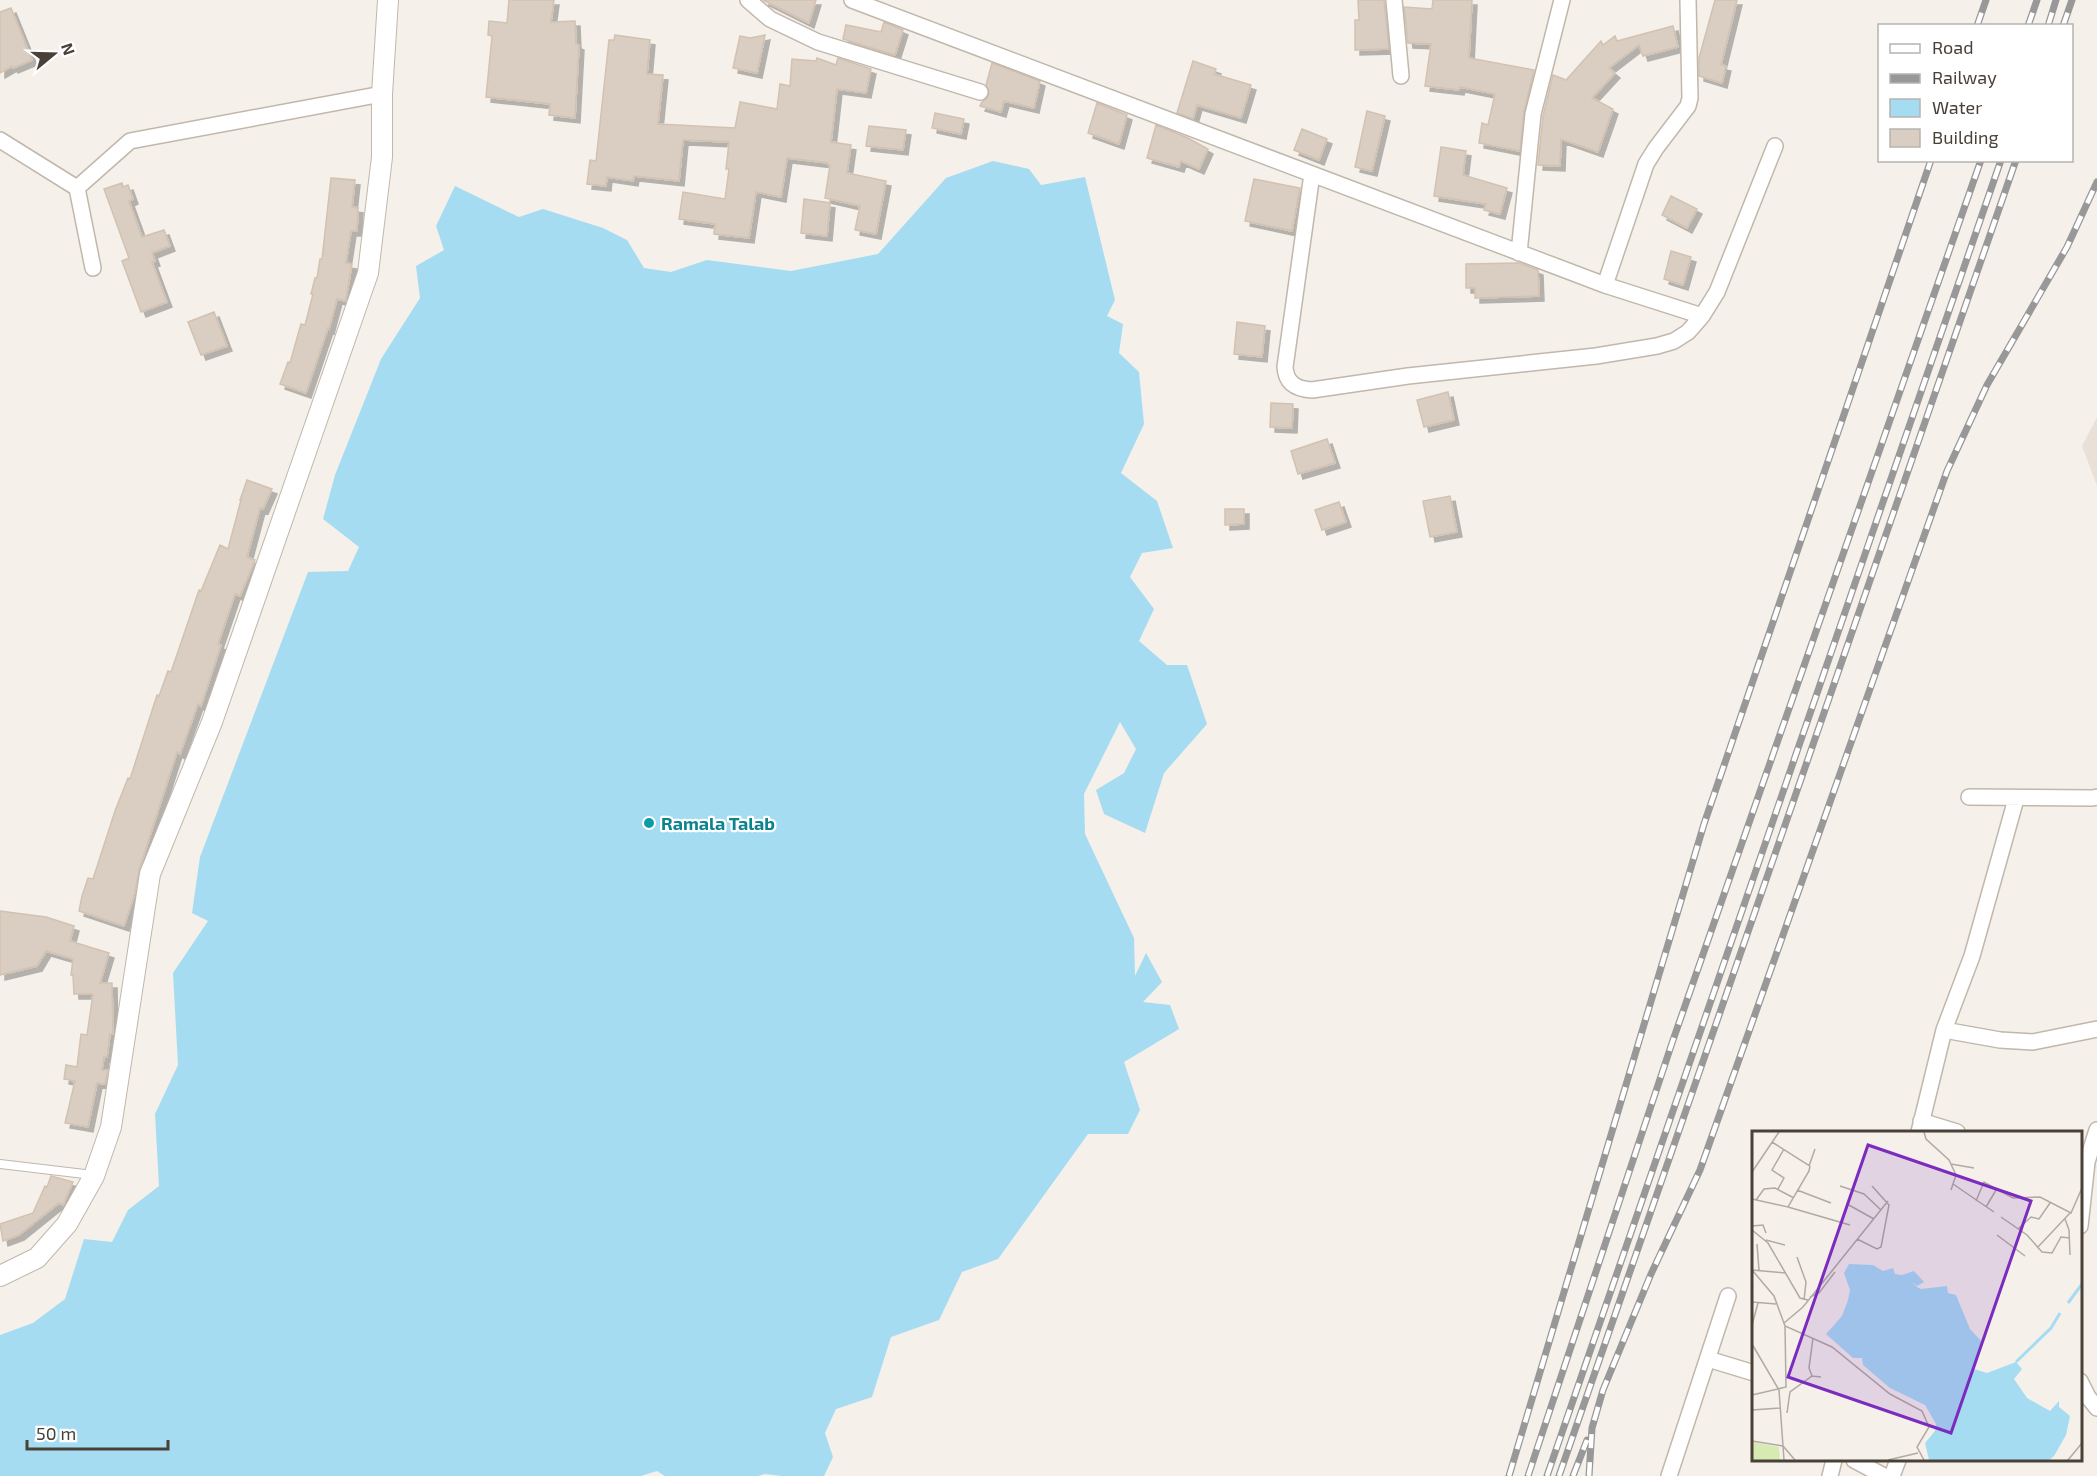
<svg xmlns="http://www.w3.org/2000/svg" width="2097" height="1476" font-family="'Exo 2',sans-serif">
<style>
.residential{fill:#e9e1d7}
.water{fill:#a5dcf2}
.building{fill:#dacdc1;stroke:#d2c2b1;stroke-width:1.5;filter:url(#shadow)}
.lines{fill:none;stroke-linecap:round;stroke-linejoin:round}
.service-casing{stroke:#c1b7ac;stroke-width:10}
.minor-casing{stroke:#c1b7ac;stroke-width:18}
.tertiary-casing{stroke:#c1b7ac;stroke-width:22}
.service{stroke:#fff;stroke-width:8}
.minor{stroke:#fff;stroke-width:15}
.tertiary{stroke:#fff;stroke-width:20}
.rail-casing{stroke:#989898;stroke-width:7}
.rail{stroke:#fff;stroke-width:4.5;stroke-dasharray:14;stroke-linecap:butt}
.culture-dot{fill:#0f9aa8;stroke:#fff;stroke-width:2}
.labels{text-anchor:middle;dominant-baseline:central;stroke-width:4.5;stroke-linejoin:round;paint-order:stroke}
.culture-label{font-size:18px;font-weight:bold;fill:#0d838f;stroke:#fff;text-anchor:start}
.inset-river{fill:none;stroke:#a5dcf2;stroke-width:3}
.inset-road{fill:none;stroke:#b0aaa2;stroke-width:1.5}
.view{fill:#7b2cbf;fill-opacity:0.15;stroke:#7b2cbf;stroke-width:3}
.inset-edge{fill:none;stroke:#494037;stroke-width:3}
</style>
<defs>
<filter id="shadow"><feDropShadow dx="5" dy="5" stdDeviation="0" flood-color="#0004"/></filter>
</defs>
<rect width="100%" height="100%" fill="#f5f0e9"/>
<path class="residential" d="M2097 417V486L2082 446Z"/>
<path class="water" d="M993 161 1029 169 1041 185 1085 177 1115 300 1107 316 1123 324 1119 353 1139 372 1144 424 1121 473 1157 501 1173 548 1142 553 1130 577 1154 609 1139 641 1167 665H1187L1207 724 1164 773 1145 833 1104 814 1096 790 1124 773 1136 749 1120 722 1084 794 1085 834 1134 938 1135 976 1146 953 1162 982 1143 1002 1170 1005 1179 1029 1124 1062 1140 1110 1128 1134H1088L998 1259 962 1272 939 1320 891 1337 872 1397 836 1409 825 1433 833 1457 824 1476H782L765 1474 758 1476H665L657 1471 641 1476H0V1335L33 1323 65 1299 84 1239 112 1242 128 1210 159 1186 155 1114 178 1065 173 973 208 921 192 913 200 857 308 572 348 571 359 547 323 519 335 475 381 359 420 298 416 266 444 250 436 226 455 186 519 217 543 209 603 228 627 240 644 268 671 272 707 260 791 271 878 254 946 178Z"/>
<path class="building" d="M509 0H554L551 22 575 21 576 44 579 45 575 118 549 115 550 104 486 97 492 36 488 35 489 21 507 23Z
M763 0H816L809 23Z
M1358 0H1384L1389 49 1355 50V20H1359Z
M1433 0H1472L1469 58 1534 70 1524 112 1520 151 1479 143 1482 123 1488 125 1495 94 1460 87 1459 90 1425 86 1431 44 1408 43 1404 7 1432 9Z
M1715 0H1737L1721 65 1726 66 1722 83 1699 76V58Z
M11 8 32 60 13 68 12 66 0 73V12Z
M884 22 903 30 895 55 843 39 846 25 881 32Z
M1673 26 1678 47 1643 56 1639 45 1609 68 1615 73 1592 98 1613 109 1598 152 1561 139 1560 166 1538 165 1543 116 1553 75 1566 80 1601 41 1603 45 1615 36 1617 41Z
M615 35 650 40 647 74 663 75 658 124 735 128 740 102 777 109 780 84 790 86 792 59 816 61 817 58 836 65 838 58 871 69 866 93 837 89 831 142 851 145 847 173 886 181 876 234 855 230 860 206 825 198 830 165H828V163L787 158 781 197 756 192 749 238 714 234 715 224 679 219 683 192 725 199 729 169H726L729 142 683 140 679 181 634 176 633 181 607 177 606 186 587 184 590 160 596 161 609 40H614Z
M765 35 757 73 733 68 740 36 750 38Z
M1193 61 1216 69 1214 74 1251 85 1241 118 1197 105 1193 119 1177 113Z
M992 63 1040 81 1034 108 1004 101 1001 112 980 106 982 102 986 99 989 94 986 85Z
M1097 103 1127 115 1119 144 1088 133Z
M1367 111 1385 116 1372 171 1355 167Z
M935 113 964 119 961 134 932 128Z
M1156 125 1188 138 1208 149 1199 169 1181 161 1179 167 1147 158Z
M869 126 906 130 903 150 866 146Z
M1302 129 1327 139 1319 160 1294 150Z
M1441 147 1466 151 1463 175 1507 188 1500 214 1484 210 1486 204 1434 196Z
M331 178 355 180 352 207 358 208 357 231H351L346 263 352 264 346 298V301L337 299 329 329 328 328 306 393 280 384 288 362 290 363 301 324 305 325 313 294H311L315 278H317L320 259H322Z
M1254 179 1300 188 1292 231 1245 221Z
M122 183 123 187 128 185 133 199 129 201 142 237 164 230 170 246 152 253 155 261 152 262 167 302 141 312 122 261 129 258 104 189Z
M1671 196 1697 209 1687 228 1662 215Z
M804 199 830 203 827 236 801 233Z
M1671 251 1691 257 1683 285 1664 279Z
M1519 263 1538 270 1539 296 1475 298V288H1466V264Z
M214 312 227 346 201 355 188 322Z
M1237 322 1265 326 1262 357 1234 354Z
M1448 392 1454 420 1424 427 1417 400Z
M1271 403 1293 404 1292 428 1270 427Z
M1327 439 1335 463 1298 474 1291 451Z
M247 480 272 489 263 509 260 508 247 557 255 560 240 596 235 594 218 644 221 645 201 706 198 704 180 754 177 752 139 870 135 893 124 926 79 911 82 896 88 878 93 879 115 811 128 778 130 779 157 695 159 696 168 671 171 672 199 590 201 591 220 545 228 549 241 500H240Z
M1450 496 1457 532 1430 537 1423 501Z
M1339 502 1346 522 1322 530 1315 510Z
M1225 509H1244V524L1225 525Z
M0 911 46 917 74 926 70 941 109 953 100 983H112L113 1034H110L107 1057H104L102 1070H108L105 1084 97 1083 88 1127 65 1123 75 1081 64 1079 66 1065 77 1067 81 1034 87 1035 93 994H74L73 975H71L73 959 46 951 37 966 0 975Z
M51 1176 73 1182 63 1205 59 1203 19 1235 3 1241 0 1224 33 1213 45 1186 47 1187Z"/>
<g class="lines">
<g class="service-casing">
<path id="service" d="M0 1164 93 1175"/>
</g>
<g class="minor-casing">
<path id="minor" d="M748 0 770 19 818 42 980 92
M852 0 1605 285 1702 316
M1394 0 1401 76
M0 140 77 188 93 268
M1312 174 1285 367C1286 383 1296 389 1312 390L1408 376 1596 356 1657 346 1674 341 1688 332 1702 316 1717 292 1775 146
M77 188 130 141 382 94
M1519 253 1533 114 1562 0
M1605 285 1646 164 1656 148 1688 106 1690 98 1688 0
M1969 797 2092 798 2097 797
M1944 1030 2000 1040 2033 1042 2097 1029
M1921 1121 1957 1132
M1919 1132 1944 1030 1972 956 2016 799
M2080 1226 2087 1162 2097 1130
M1708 1359 1754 1373
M2080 1381 2088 1397 2097 1408
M1854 1460 1884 1476
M1669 1476 1728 1296
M1830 1476 1834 1460
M1892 1476 1898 1460"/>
</g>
<g class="tertiary-casing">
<path id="tertiary" d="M0 1276 37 1258 67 1224 94 1176 111 1127 150 874 212 722 368 273 382 157V94L388 0"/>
</g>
<use href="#service" class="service"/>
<use href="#minor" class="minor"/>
<use href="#tertiary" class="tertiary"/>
<g class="rail-casing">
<path id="rail" d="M1977 26 1986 0
M2028 26 2037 0
M2048 26 2056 0
M2063 26 2072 0
M1509 1476 1704 824 1931 160
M1528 1476 1672 1043 1981 160
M1547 1476 2001 160
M1559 1476 2016 160
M1573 1476 1587 1440
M1589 1476 1592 1428 1603 1390 1651 1274 1700 1170 1947 471 1987 385 2067 247 2097 182"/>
</g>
<use href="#rail" class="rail"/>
</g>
<circle class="culture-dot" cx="649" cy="823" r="6"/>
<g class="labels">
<g class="culture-label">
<text x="661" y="823">Ramala Talab</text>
</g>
</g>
<g transform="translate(1752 1131)">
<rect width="330" height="330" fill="#f5f0e9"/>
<path d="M0 311 27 316 28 329H0Z" fill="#d7eab2"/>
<path d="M97 133 121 134 131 140 141 137 143 143 150 144 162 140 172 151 165 155 159 150 165 156 169 158 195 155 196 162 204 164 218 198 231 212 222 238 235 242 264 231 270 238 262 248 275 267 298 280 307 270V276L318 285 314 304 302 325 297 329H177L173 312 183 300 184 293 173 274 138 257 111 234 110 227H101L74 203 90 185 96 169 98 159 92 142Z" fill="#a5dcf2"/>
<path class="inset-river" d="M316 172 330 153M264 231 299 197 308 182"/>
<path class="inset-road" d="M172 1 174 8 197 29 204 44 199 59M199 33 222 37M57 35 63 18M0 41 27 1M201 53 242 81M88 55 112 63 129 79M26 58 32 47 20 39 32 18M45 59 79 72M0 68 36 76 57 40 58 35 20 11M4 69 12 58 23 57 42 67M224 70 232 51 261 67 288 66 319 82 330 57M95 73 122 88M36 76 98 94M234 76 244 59M249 86 275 104 290 121 300 122 309 106 318 107M313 88 317 99 318 124M0 95 11 94 14 102M266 98 279 86 287 88 298 72M0 99 16 112 48 167 56 169M245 104 273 125M105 108 125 118 129 116 137 74 120 55M14 109 33 114M5 113 7 139M285 117 318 82M45 126 54 151 52 169M0 139 22 165 33 195 80 216 138 263 170 280 177 296 165 316 172 329M0 139 33 142M58 166 67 162 83 141M0 171 24 173M32 192 51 176 136 70M0 194 6 172M0 213 27 259 32 329M60 245 57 237 61 207M0 264 34 256 33 195M0 279 28 277M35 282 38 261 60 245 69 246M0 310 31 315 43 329M136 329 166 322M316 329 330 312"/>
<path class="view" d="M116 14 279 70 199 302 36 246Z"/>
<rect width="330" height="330" class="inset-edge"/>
</g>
<rect x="1878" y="24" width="195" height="138" fill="#ffffff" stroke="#b6b3af" stroke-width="1.5"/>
<rect x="1890" y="44" width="30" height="9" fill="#ffffff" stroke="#b6b3af" stroke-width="1.5"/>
<text x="1932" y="54" font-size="18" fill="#494037">Road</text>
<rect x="1890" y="74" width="30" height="9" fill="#989898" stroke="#b6b3af" stroke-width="1.5"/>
<text x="1932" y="84" font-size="18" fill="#494037">Railway</text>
<rect x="1890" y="99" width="30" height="18" fill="#a5dcf2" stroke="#b6b3af" stroke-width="1.5"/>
<text x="1932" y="114" font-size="18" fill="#494037">Water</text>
<rect x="1890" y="129" width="30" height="18" fill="#dacdc1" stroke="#b6b3af" stroke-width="1.5"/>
<text x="1932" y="144" font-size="18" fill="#494037">Building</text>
<g transform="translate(54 54) rotate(71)" stroke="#ffffff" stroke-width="4.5" paint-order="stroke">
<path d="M0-4.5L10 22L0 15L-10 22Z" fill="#494037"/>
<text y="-9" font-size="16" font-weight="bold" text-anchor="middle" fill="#494037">N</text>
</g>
<path d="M27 1440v9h141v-9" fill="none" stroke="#494037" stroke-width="3"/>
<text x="36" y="1440" font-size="18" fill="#494037" stroke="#ffffff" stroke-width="4.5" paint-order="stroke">50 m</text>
</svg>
